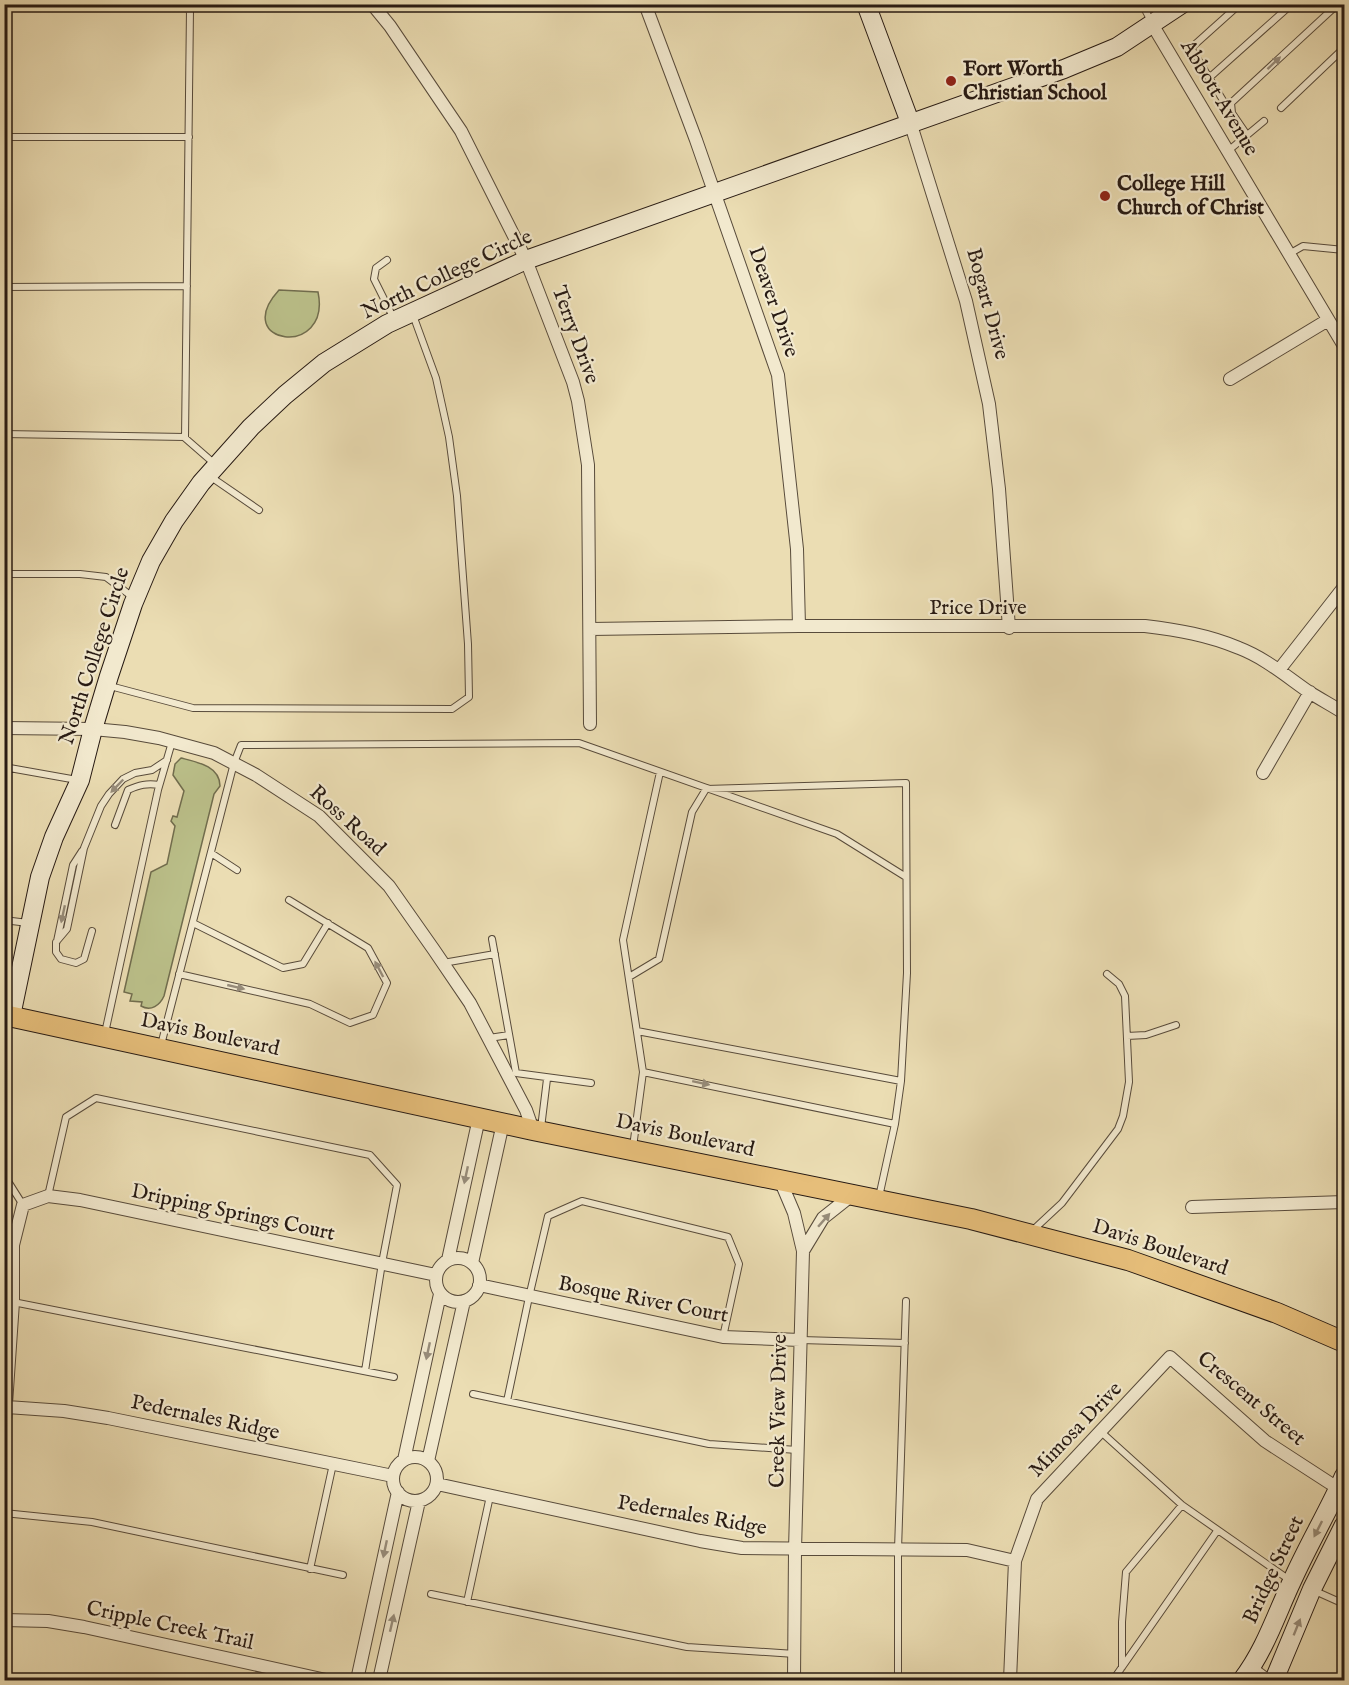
<svg xmlns="http://www.w3.org/2000/svg" width="1349" height="1685" font-family="'IM FELL English',serif">
<style>
.green{fill:#bbc08a;stroke:#716d4e;stroke-width:1.5}
.lines{fill:none;stroke-linecap:round;stroke-linejoin:round}
.lane-casing{stroke:#584b3b;stroke-width:8}
.street-casing{stroke:#584b3b;stroke-width:14}
.secondary-casing{stroke:#271a13;stroke-width:20}
.primary-casing{stroke:#271a13;stroke-width:22}
.lane{stroke:#f2e9ce;stroke-width:6}
.street{stroke:#f2e9ce;stroke-width:12}
.secondary{stroke:#f2e9ce;stroke-width:18}
.primary{stroke:#e6be7a;stroke-width:20}
.oneway{fill:#978c7a}
.poi-dot{fill:#8f2418;stroke:#f2e9ce;stroke-width:2}
.labels{text-anchor:middle;dominant-baseline:central;stroke-width:4.5;stroke-linejoin:round;paint-order:stroke}
.poi-label{font-size:21px;font-weight:bold;fill:#271a13;stroke:#f2e9ce;text-anchor:start}
.street-label{font-size:21px;fill:#271a13;stroke:#f2e9ce}
</style>
<rect width="100%" height="100%" fill="#ebddb3"/>
<filter id="stains"><feTurbulence type="fractalNoise" baseFrequency=".00333" numOctaves="4"/><feColorMatrix values="0 0 0 0 .2 0 0 0 0 .09 0 0 0 0 .02 0 0 0 .5 -.17"/></filter>
<radialGradient id="worn" r=".72"><stop offset=".6" stop-color="#630" stop-opacity="0"/><stop offset="1" stop-color="#630" stop-opacity=".3"/></radialGradient>
<path class="green" d="M279 290 318 292C332 359 229 345 279 290Z
M181 758C197 762 220 766 220 786L214 794 164 996C160 1005 151 1012 141 1006L142 1002 130 1001 132 994 124 992 151 872 167 864 175 826 171 821 173 816 177 817 184 791 173 775 175 764Z"/>
<g class="lines">
<g class="lane-casing">
<path id="lane" d="M167 4 190 9 185 438 216 465
M1142 4 1151 21
M1209 78 1292 4
M1231 103 1338 4
M1231 103 1224 102 1191 48 1240 4
M1231 103 1232 113 1247 135
M1281 108 1344 48
M4 137H189
M1228 151 1264 121
M1289 254 1303 246 1344 250
M387 260 376 268 374 279 394 319
M4 287 187 286
M4 434 185 437
M211 477 259 510
M4 574H80L106 577 134 598
M110 686 193 708 452 709 469 697 468 644 457 496 449 437 436 378 413 315
M4 767 77 780
M4 778 7 767
M115 825 128 790C139 785 147 783 159 785
M211 853 237 870
M4 920 28 923
M193 923 283 968 303 964 328 923
M92 931 84 959 76 963 61 959 56 952V942L67 929 84 848 101 806 109 794 123 779 135 773 152 770 167 760
M492 939 516 1073 591 1083
M57 941 73 865 82 851
M443 963 495 954
M179 974 310 1004 350 1023 373 1015 387 983 368 948 289 900
M629 977 659 959 692 812 706 789 906 783 907 973 901 1081
M637 1031 901 1081 895 1124 879 1197
M105 1033 158 790 172 742
M1127 1036 1146 1035 1176 1025
M489 1038 509 1035
M161 1045 234 763 241 745 579 743 837 834 906 877
M643 1072 895 1124
M541 1128 547 1079
M633 1147 643 1072 623 940 660 772
M4 1175 23 1205
M48 1196 66 1117 96 1098 370 1155 397 1185 382 1263 365 1371
M1032 1231 1062 1203 1118 1129 1123 1116 1129 1082 1125 996 1119 984 1107 974
M13 1302 394 1377
M801 1340 905 1343
M473 1394 709 1444 797 1450
M507 1401 529 1297 548 1216 582 1201 728 1237 739 1264 723 1337
M1100 1431 1182 1505 1291 1581
M4 1513 92 1522 343 1575
M310 1569 333 1464
M1315 1591 1344 1604
M431 1594 687 1647 795 1654
M467 1602 490 1496
M1122 1667V1622L1126 1572 1182 1505
M898 1680V1550L906 1301
M1113 1680 1217 1531"/>
</g>
<g class="street-casing">
<path id="street" d="M372 4 390 26 461 131 526 260 573 382 578 401 588 465 590 724
M645 4 696 140 778 375 797 549 799 626
M1152 24 1344 346
M911 125 966 301 989 404 999 489 1009 628
M1230 379 1328 320
M590 629 799 626H1145C1178 630 1208 635 1239 648 1265 658 1286 676 1309 692 1320 699 1333 706 1344 713
M1279 670 1344 587
M4 728 93 729 125 732 159 738 214 753 256 775 319 816 389 886 434 950 470 1003 526 1110 533 1130
M1263 773 1310 692
M780 1180 794 1213 803 1251 795 1550 794 1680
M1192 1207 1344 1202
M803 1251 823 1218 852 1195
M436 1280a22 22 0 1 1 44 0a22 22 0 1 1-44 0Z
M448 1260 479 1118
M472 1263 503 1123
M479 1285 723 1337 800 1340
M7 1407 64 1411 108 1418 393 1476
M4 1433 13 1302V1245L23 1205 48 1196 80 1200 436 1275
M393 1479a22 22 0 1 1 44 0a22 22 0 1 1-44 0Z
M404 1460 440 1294
M428 1461 464 1301
M437 1484 700 1541 742 1548 967 1550 1015 1561
M4 1620 48 1621 84 1627 326 1680
M1251 1668 1267 1680
M357 1680 398 1492
M379 1680 419 1501
M1010 1680 1015 1561 1037 1499 1170 1357 1265 1441 1339 1489"/>
</g>
<g class="secondary-casing">
<path id="secondary" d="M866 4 911 125
M11 1016 40 877 54 837 80 780 93 729 109 676 133 604 151 561 174 521 201 483 251 427 285 395 324 363 387 324 526 260 1064 69 1117 47 1182 4
M1242 1680C1265 1650 1276 1615 1292 1581 1308 1545 1328 1512 1344 1476
M1274 1680 1312 1589 1344 1525"/>
</g>
<g class="primary-casing">
<path id="primary" d="M4 1015 533 1130 971 1219 1128 1260 1277 1313 1344 1342"/>
</g>
<use href="#lane" class="lane"/>
<use href="#street" class="street"/>
<use href="#secondary" class="secondary"/>
<use href="#primary" class="primary"/>
</g>
<defs><path id="oneway-solid" d="M-6-.8H1V-3.2L6.5 0L1 3.2V.8H-6Z" transform="scale(1.5)"/></defs>
<g class="oneway">
<use href="#oneway-solid" transform="translate(1274 63) rotate(-43)"/>
<use href="#oneway-solid" transform="translate(117 786) rotate(134)"/>
<use href="#oneway-solid" transform="translate(63 914) rotate(102)"/>
<use href="#oneway-solid" transform="translate(379 969) rotate(-118)"/>
<use href="#oneway-solid" transform="translate(236 987) rotate(13)"/>
<use href="#oneway-solid" transform="translate(701 1083) rotate(12)"/>
<use href="#oneway-solid" transform="translate(466 1175) rotate(102)"/>
<use href="#oneway-solid" transform="translate(824 1220) rotate(-49)"/>
<use href="#oneway-solid" transform="translate(428 1351) rotate(102)"/>
<use href="#oneway-solid" transform="translate(1318 1529) rotate(117)"/>
<use href="#oneway-solid" transform="translate(385 1549) rotate(102)"/>
<use href="#oneway-solid" transform="translate(392 1623) rotate(-77)"/>
<use href="#oneway-solid" transform="translate(1297 1627) rotate(-68)"/>
</g>
<g class="poi-dot">
<circle cx="951" cy="81" r="6"/>
<circle cx="1105" cy="196" r="6"/>
</g>
<g class="labels">
<g class="poi-label">
<text x="963" y="69">Fort Worth<tspan x="963" dy="24">Christian School</tspan></text>
<text x="1117" y="184">College Hill<tspan x="1117" dy="24">Church of Christ</tspan></text>
</g>
<g class="street-label">
<text transform="translate(1219 98) rotate(59)">Abbott Avenue</text>
<text transform="translate(447 275) rotate(-25)">North College Circle</text>
<text transform="translate(773 302) rotate(71)">Deaver Drive</text>
<text transform="translate(987 304) rotate(75)">Bogart Drive</text>
<text transform="translate(575 335) rotate(70)">Terry Drive</text>
<text x="978" y="608">Price Drive</text>
<text transform="translate(95 656) rotate(-72)">North College Circle</text>
<text transform="translate(347 821) rotate(42)">Ross Road</text>
<text transform="translate(210 1035) rotate(12)">Davis Boulevard</text>
<text transform="translate(685 1136) rotate(12)">Davis Boulevard</text>
<text transform="translate(233 1213) rotate(12)">Dripping Springs Court</text>
<text transform="translate(1160 1248) rotate(18)">Davis Boulevard</text>
<text transform="translate(643 1300) rotate(11)">Bosque River Court</text>
<text transform="translate(1251 1399) rotate(40)">Crescent Street</text>
<text transform="translate(779 1411) rotate(-89)">Creek View Drive</text>
<text transform="translate(205 1418) rotate(12)">Pedernales Ridge</text>
<text transform="translate(1076 1430) rotate(-46)">Mimosa Drive</text>
<text transform="translate(692 1516) rotate(10)">Pedernales Ridge</text>
<text transform="translate(1274 1570) rotate(-65)">Bridge Street</text>
<text transform="translate(170 1626) rotate(12)">Cripple Creek Trail</text>
</g>
</g>
<rect width="1349" height="1685" fill="none" stroke="#ebddb3" stroke-width="24"/>
<rect x="6" y="6" width="1337" height="1673" fill="none" stroke="#271a13" stroke-width="3"/>
<rect x="12" y="12" width="1325" height="1661" fill="none" stroke="#271a13" stroke-width="1.5"/>
<rect width="100%" height="100%" filter="url(#stains)"/>
<rect width="100%" height="100%" fill="url(#worn)"/>
</svg>
